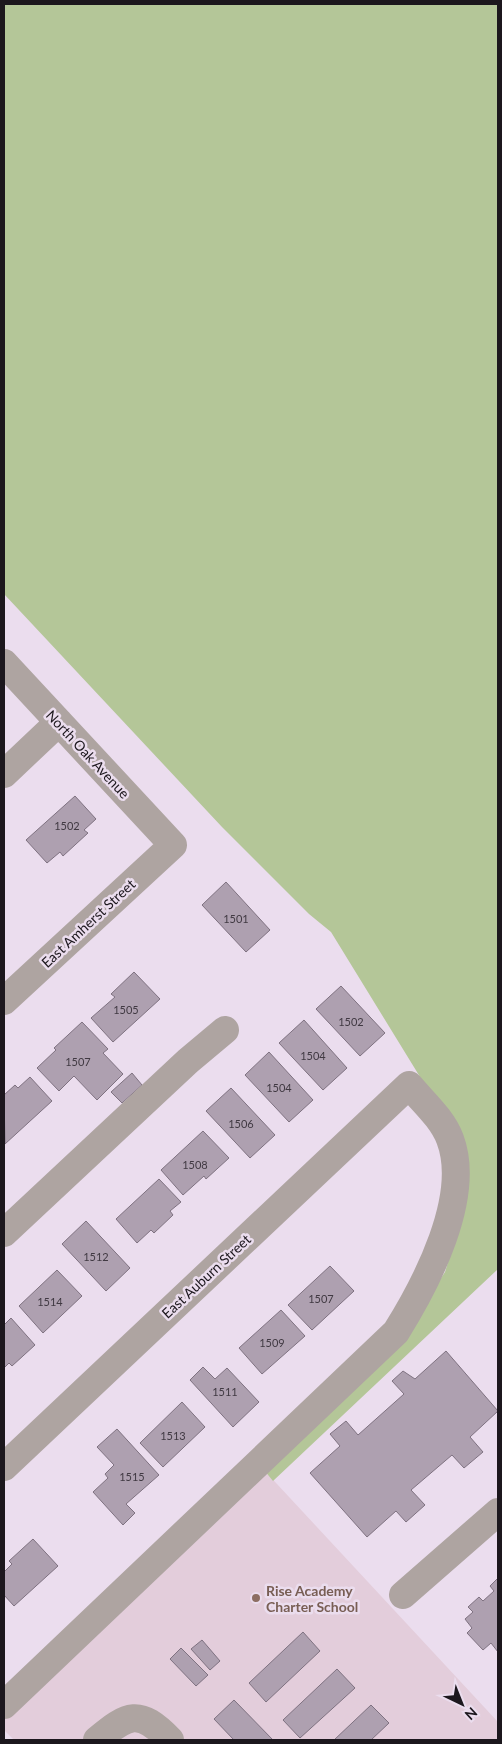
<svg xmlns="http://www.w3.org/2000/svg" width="502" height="1744" font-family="Lato,sans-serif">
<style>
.education{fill:#e3cddb}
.green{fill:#b4c698}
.building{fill:#aea0b0;stroke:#7f7281}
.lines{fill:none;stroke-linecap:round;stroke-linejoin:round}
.minor{stroke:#aea4a1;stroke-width:28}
.education-dot{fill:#8d6e63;stroke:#ebddee;stroke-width:2}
.labels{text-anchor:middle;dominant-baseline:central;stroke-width:5;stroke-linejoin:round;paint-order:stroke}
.number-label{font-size:11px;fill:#403942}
.street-label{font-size:14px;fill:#1c171d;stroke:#ebddee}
.education-label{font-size:14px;font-weight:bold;fill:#785e54;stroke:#ebddee;text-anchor:start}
</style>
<rect width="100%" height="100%" fill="#ebddee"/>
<path class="education" d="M264 1470 498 1722V1740H14L4 1730V1716Z"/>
<path class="green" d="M4 4H498V1269L273 1481 264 1470 427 1299 445 1272 456 1236 460 1142 331 932 309 914 222 827 4 594Z"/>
<path class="building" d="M75 796 96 819 84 830 88 833 63 856 60 852 47 863 26 840Z
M226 882 270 930 246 952 202 905Z
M134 972 160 999 113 1042 91 1018 115 997 111 994Z
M341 986 385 1033 360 1056 316 1009Z
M304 1020 347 1068 323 1090 279 1043Z
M82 1022 108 1049 103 1053 123 1074 97 1100 74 1076 59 1091 37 1068 56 1050 54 1048Z
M269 1052 313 1100 289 1122 245 1075Z
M132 1073 142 1085 122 1103 111 1092Z
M30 1077 52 1101 5 1144 4 1095 15 1085 18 1088Z
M231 1088 275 1135 250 1158 206 1111Z
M203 1131 229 1158 206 1179 204 1176 183 1195 161 1170Z
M159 1179 181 1202 170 1211 173 1215 154 1233 151 1230 137 1243 116 1219Z
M86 1221 130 1268 106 1291 62 1244Z
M330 1266 354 1291 312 1330 288 1305Z
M57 1270 82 1296 43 1333 19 1306Z
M281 1310 305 1336 262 1374 239 1348Z
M11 1318 35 1345 12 1366 9 1363 4 1368V1325Z
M446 1351 498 1411 470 1437 483 1452 464 1468 452 1455 411 1490 425 1505 406 1522 396 1511 367 1537 310 1473 340 1446 330 1434 346 1421 358 1435 404 1394 392 1381 403 1371 415 1379Z
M203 1367 215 1379 227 1368 259 1402 233 1427 190 1380Z
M182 1402 205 1427 163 1467 140 1443Z
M117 1429 159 1475 126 1504 135 1513 123 1525 93 1492 108 1478 105 1474 114 1465 97 1447Z
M33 1539 58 1566 14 1606 4 1595V1572L12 1564 9 1561Z
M498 1578V1652L491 1643 483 1650 467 1633 472 1628 465 1619 473 1612 468 1607 479 1597 483 1601 494 1591 490 1586Z
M303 1632 320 1651 266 1702 249 1683Z
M202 1640 220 1661 210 1670 191 1649Z
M181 1648 208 1675 196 1686 170 1659Z
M337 1669 355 1688 300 1738 283 1720Z
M234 1700 273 1740H234L214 1719Z
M371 1705 389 1723 371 1740H334Z"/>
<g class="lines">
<path class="minor" d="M4 663 173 845 4 1001
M4 774 59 722
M4 1233 188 1061 225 1030
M4 1467 409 1085C423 1102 442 1118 450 1139 472 1197 426 1284 396 1332L4 1705
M403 1595 498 1512
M97 1740C128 1714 139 1708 170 1740"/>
</g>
<circle class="education-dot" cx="256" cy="1598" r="5"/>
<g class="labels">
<g class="number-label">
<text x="67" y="825">1502</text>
<text x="236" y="918">1501</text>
<text x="126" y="1009">1505</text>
<text x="351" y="1021">1502</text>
<text x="313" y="1055">1504</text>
<text x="78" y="1061">1507</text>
<text x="279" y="1087">1504</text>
<text x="241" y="1123">1506</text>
<text x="195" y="1164">1508</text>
<text x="96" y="1256">1512</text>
<text x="321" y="1298">1507</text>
<text x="50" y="1301">1514</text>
<text x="272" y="1342">1509</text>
<text x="225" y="1391">1511</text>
<text x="173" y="1435">1513</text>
<text x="132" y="1476">1515</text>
</g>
<g class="street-label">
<text transform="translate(88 754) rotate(47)">North Oak Avenue</text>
<text transform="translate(88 923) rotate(-43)">East Amherst Street</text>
<text transform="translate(206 1276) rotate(-43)">East Auburn Street</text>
</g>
<g class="education-label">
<text x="266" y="1590">Rise Academy<tspan x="266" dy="16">Charter School</tspan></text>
</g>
</g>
<rect width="502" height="1744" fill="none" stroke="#1c171d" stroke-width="10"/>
<g transform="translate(462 1704) rotate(137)" stroke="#ebddee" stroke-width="4" paint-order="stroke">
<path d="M0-4L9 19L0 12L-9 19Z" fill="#1c171d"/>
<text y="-8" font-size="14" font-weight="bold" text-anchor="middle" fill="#1c171d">N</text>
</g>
</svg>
